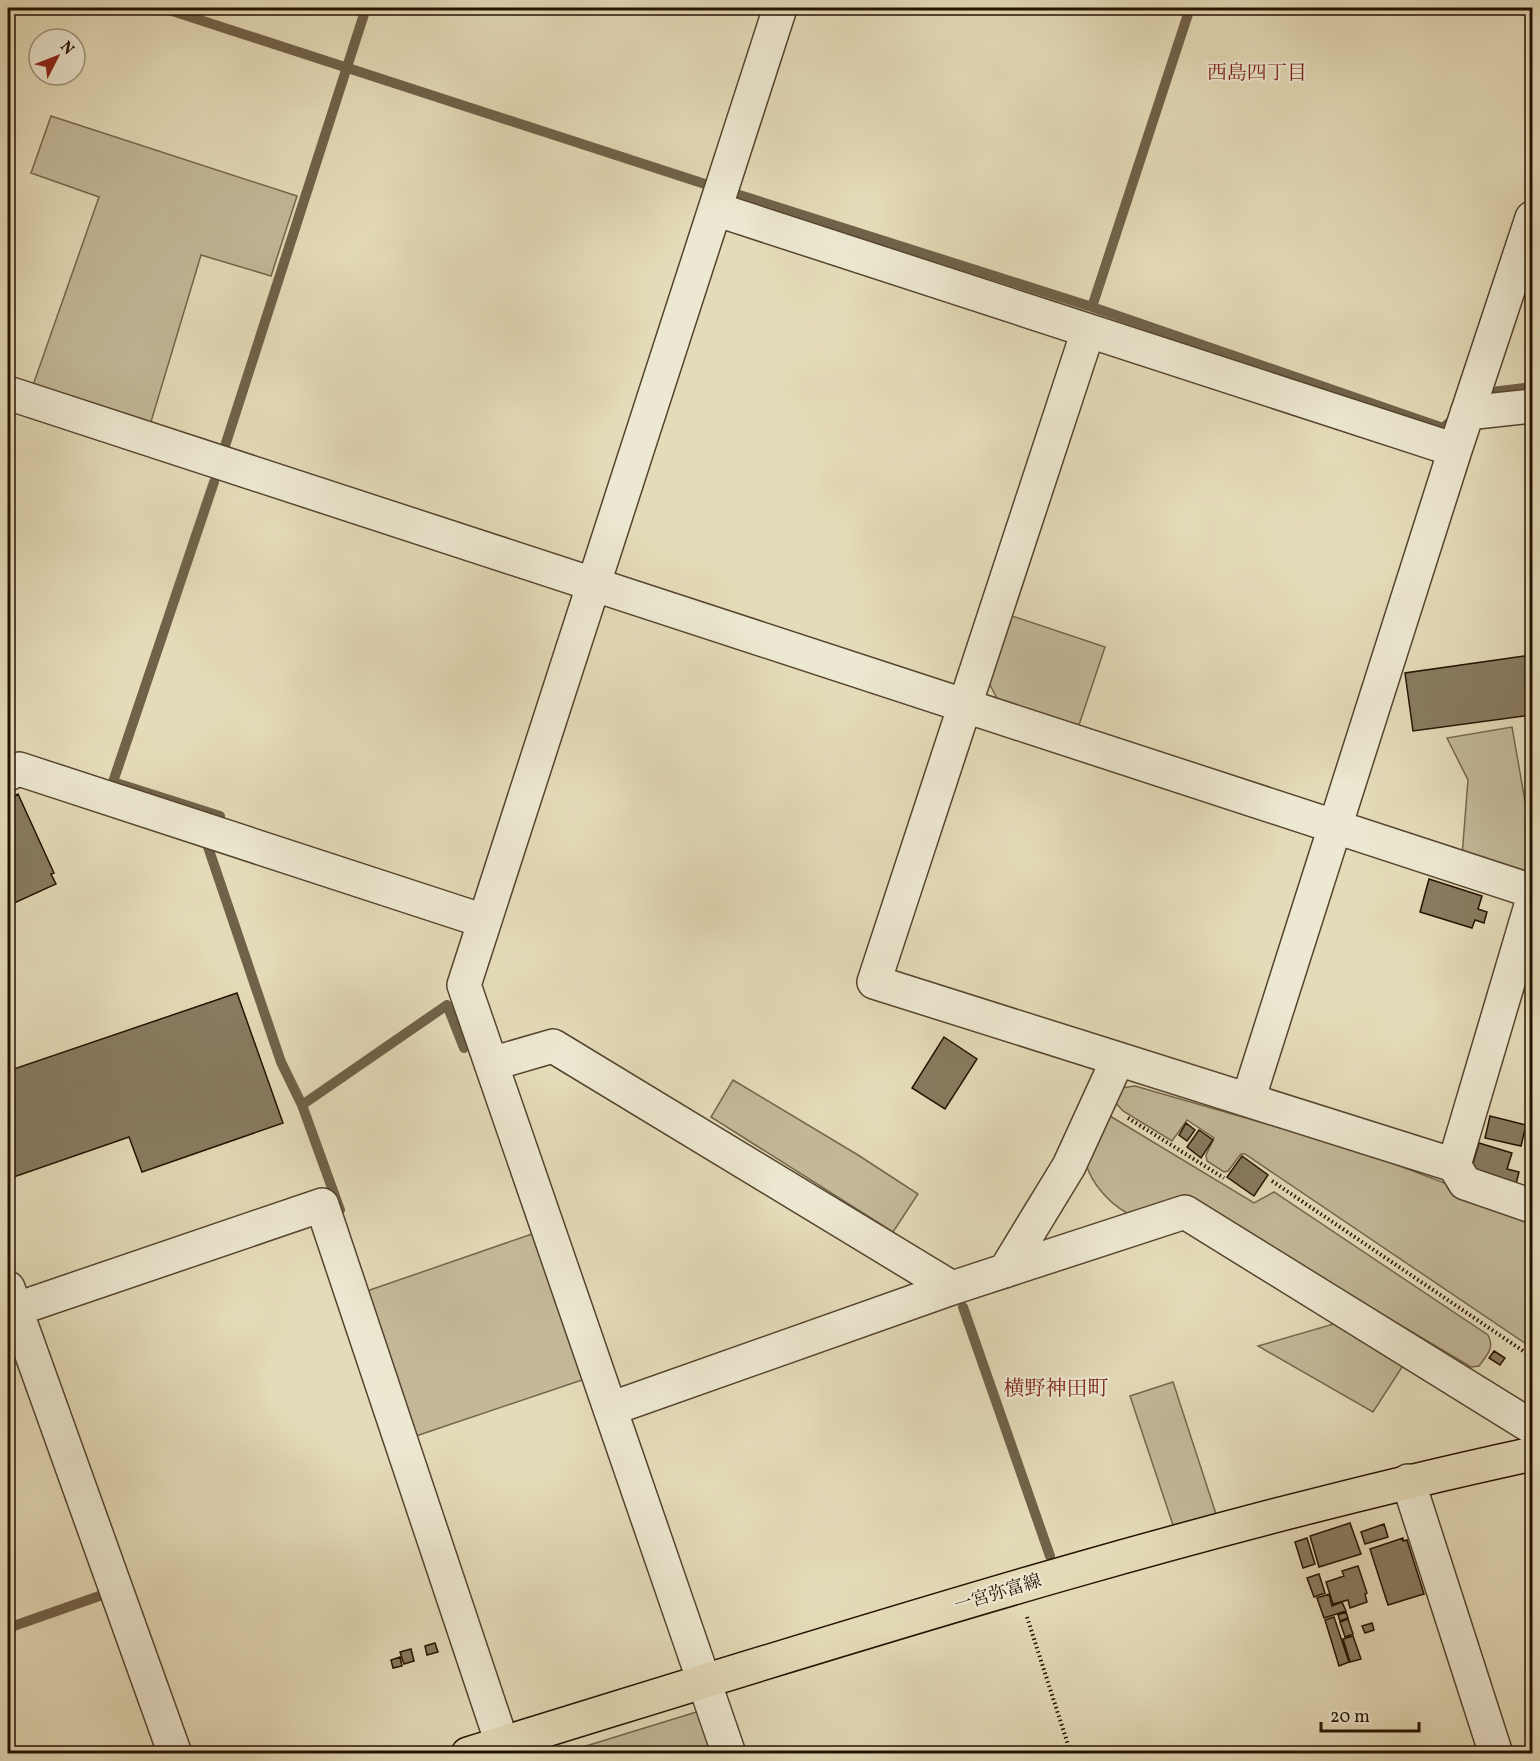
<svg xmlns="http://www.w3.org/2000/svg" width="1540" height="1761" font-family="Vollkorn,'Noto Serif JP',serif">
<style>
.green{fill:#c3b999;stroke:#74664c;stroke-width:1.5}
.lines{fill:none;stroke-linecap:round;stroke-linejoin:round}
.stream{stroke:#706249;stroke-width:10}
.building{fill:#887b60;stroke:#241200;stroke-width:1.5}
.minor-casing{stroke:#54442e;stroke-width:36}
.major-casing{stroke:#241200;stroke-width:36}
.path{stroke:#241200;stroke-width:4;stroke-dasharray:1.5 3;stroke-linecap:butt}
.minor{stroke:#ede8d1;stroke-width:33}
.major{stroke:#e4dbb8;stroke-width:33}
.labels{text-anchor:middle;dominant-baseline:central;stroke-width:4.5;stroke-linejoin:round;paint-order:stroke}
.street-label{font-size:18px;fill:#241200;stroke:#ede8d1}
.neighbourhood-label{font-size:20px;fill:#7a1f14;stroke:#ede8d1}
.quarter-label{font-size:21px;fill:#7a1f14;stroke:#ede8d1}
</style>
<rect width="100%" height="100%" fill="#e4dbb8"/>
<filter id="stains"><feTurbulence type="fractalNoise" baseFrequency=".00333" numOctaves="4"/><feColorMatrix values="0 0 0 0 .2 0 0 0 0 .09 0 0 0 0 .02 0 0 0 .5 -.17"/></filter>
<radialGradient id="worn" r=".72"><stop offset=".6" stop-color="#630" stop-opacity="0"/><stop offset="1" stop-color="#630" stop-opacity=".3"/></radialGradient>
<path class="green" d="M51 116 297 196 271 276 201 255 150 425 32 388 99 197 31 173Z
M1012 616 1105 647 1078 728 999 702 989 683Z
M1512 727 1532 841V878L1462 856 1468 780 1447 738Z
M733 1080 858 1155 918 1194 893 1232 711 1117Z
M1135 1086 1360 1151 1532 1216V1348L1245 1154H1241L1228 1171 1224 1172 1207 1161 1206 1155 1214 1138 1187 1120 1172 1141 1123 1111 1115 1102 1121 1088Z
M1110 1116 1254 1203 1274 1192 1488 1335C1495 1348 1487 1355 1479 1366L1471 1367 1183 1196 1127 1213C1109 1203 1092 1184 1086 1164Z
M535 1233 585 1379 413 1437 364 1292Z
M1337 1323 1404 1364 1373 1412 1258 1346Z
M1173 1382 1217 1517 1174 1528 1130 1396Z
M703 1710 718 1754H560Z"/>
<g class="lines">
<path class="stream" d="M163 8 705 184
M733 193 1092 307 1443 428 1450 422
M1092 307 1190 8
M1492 392 1532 387
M225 446 366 8
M214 482 113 782 220 816
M208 847 281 1062 302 1105 340 1210
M302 1105 447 1005 464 1048
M963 1307 1050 1556
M8 1628 105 1594"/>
</g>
<path class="building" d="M1532 655V715L1413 731 1405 673Z
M18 794 54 873 51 874 56 884 12 904 8 894V799Z
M1429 879 1482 896 1478 909 1487 912 1484 923 1475 920 1472 928 1420 912Z
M237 993 283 1123 142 1172 129 1137 8 1179V1071Z
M944 1037 977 1059 945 1109 912 1088Z
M1490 1116 1526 1125 1521 1146 1485 1138Z
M1186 1123 1195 1130 1187 1141 1179 1135Z
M1199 1130 1213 1140 1201 1158 1187 1147Z
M1479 1143 1512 1153 1507 1169 1519 1172 1515 1188 1470 1174Z
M1242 1156 1268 1175 1254 1196 1227 1177Z
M1494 1351 1505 1358 1500 1365 1489 1358Z
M1350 1523 1361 1554 1319 1567 1310 1536Z
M1384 1524 1388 1537 1365 1544 1361 1532Z
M1307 1538 1315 1564 1303 1568 1295 1542Z
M1403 1538V1541L1407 1540 1424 1594 1388 1605 1370 1549Z
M1532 1560V1582L1526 1562Z
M1358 1566 1367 1593 1365 1594 1367 1602 1350 1608 1348 1600 1333 1604 1326 1582 1344 1576 1342 1571Z
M1319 1574 1325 1593 1314 1597 1307 1578Z
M1329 1594 1332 1606 1342 1602 1346 1611 1324 1618 1317 1598Z
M1346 1612 1348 1618 1340 1621 1338 1615Z
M1334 1617 1349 1662 1339 1666 1325 1620Z
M1348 1619 1353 1634 1345 1637 1340 1622Z
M1372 1623 1374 1630 1365 1633 1362 1626Z
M1353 1636 1361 1659 1350 1662 1343 1639Z
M435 1643 438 1652 427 1655 425 1646Z
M411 1649 414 1661 404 1664 400 1652Z
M400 1657 402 1666 393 1668 391 1660Z"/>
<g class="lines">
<g class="minor-casing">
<path id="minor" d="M715 209 1455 450
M8 393 1532 891
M1467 413 1532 406
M8 774 19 769 484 921
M1118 1059 1454 1165 1532 902
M491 1064 553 1046 952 1288
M1248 1100 1455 450 1532 218
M1454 1165 1465 1183 1532 1206
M1005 1271 1069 1166 1118 1059 874 982 1088 331
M8 1288 175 1754
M8 1312 322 1205 502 1743
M610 1409 952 1288 1185 1212 1532 1427
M1408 1481 1496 1754
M729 1754 464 985 780 8"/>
</g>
<g class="major-casing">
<path id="major" d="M468 1754C820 1646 1172 1532 1532 1454"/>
</g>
<path class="path" d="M1128 1118 1224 1178
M1272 1181 1532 1357
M1027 1617 1071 1754"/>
<use href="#minor" class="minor"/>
<use href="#major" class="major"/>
</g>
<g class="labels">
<g class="street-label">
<text transform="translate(998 1594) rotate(-17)">一宮弥富線</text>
</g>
<g class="neighbourhood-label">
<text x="1257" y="74">西島四丁目</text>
</g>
<g class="quarter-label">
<text x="1056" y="1389">横野神田町</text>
</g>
</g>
<rect width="1540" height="1761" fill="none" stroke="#e4dbb8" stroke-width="30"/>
<rect x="9" y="9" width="1522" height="1743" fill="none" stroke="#241200" stroke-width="3"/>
<rect x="15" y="15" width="1510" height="1731" fill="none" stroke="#241200" stroke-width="1.5"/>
<g transform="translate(57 57) rotate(48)"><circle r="28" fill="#ede8d1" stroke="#9d927d" stroke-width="1.5"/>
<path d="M0-4.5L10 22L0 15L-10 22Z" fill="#8f2418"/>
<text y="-9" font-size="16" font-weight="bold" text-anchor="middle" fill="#241200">N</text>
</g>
<path d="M1321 1722v9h98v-9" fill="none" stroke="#241200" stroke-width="3"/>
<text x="1330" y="1722" font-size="18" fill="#241200" stroke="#ede8d1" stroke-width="4.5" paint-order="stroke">20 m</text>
<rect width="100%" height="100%" filter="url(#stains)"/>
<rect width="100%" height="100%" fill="url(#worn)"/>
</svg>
